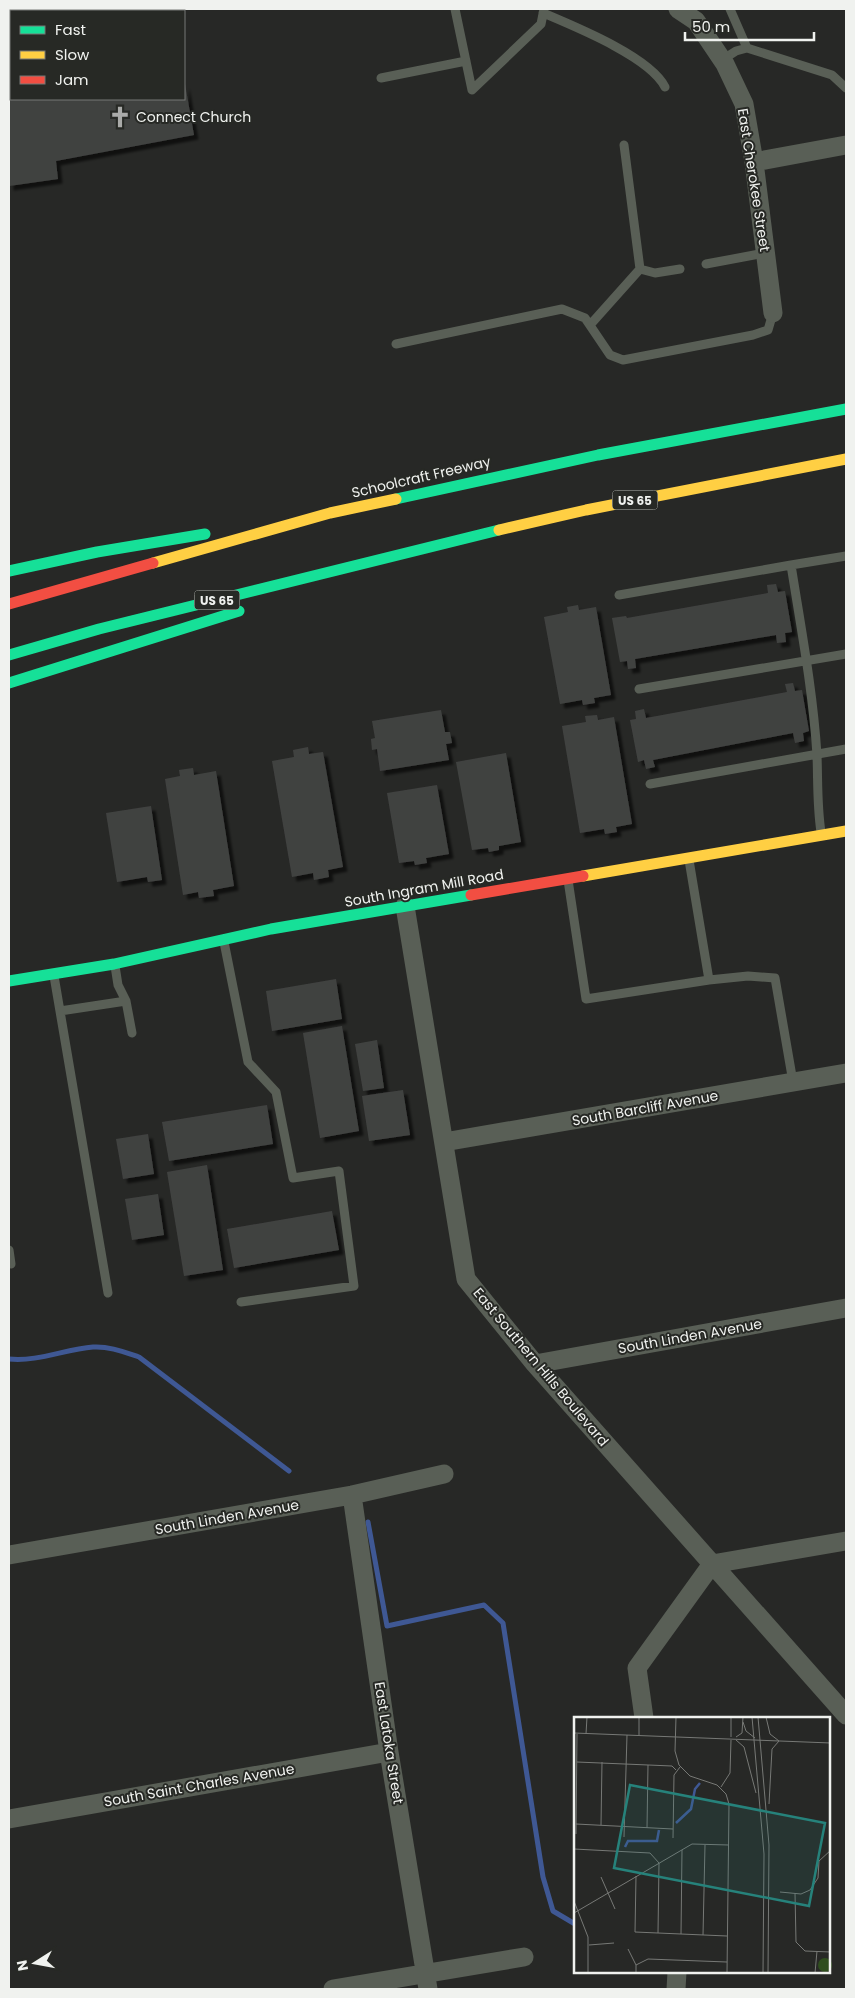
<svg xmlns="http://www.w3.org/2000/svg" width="855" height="1998" font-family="Poppins,sans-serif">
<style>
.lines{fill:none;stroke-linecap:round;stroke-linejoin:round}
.stream{stroke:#3f5894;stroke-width:5}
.building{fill:#414241;filter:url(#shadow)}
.lane{stroke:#595f56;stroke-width:9}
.street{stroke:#595f56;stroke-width:19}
.fast{stroke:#16e098;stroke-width:11}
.slow{stroke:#ffcf43;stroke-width:11}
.jam{stroke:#f24e42;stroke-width:11}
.labels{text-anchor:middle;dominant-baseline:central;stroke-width:4;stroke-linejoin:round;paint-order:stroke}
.shield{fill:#272925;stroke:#b4b6b2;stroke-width:1}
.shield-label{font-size:12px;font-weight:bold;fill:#f0f2ef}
.poi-label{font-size:14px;fill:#f0f2ef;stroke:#272925;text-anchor:start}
.street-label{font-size:14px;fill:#f0f2ef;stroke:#272925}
.inset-river{fill:none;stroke:#3f5894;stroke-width:2.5}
.inset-road{fill:none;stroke:#777976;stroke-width:1}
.view{fill:#26827b;fill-opacity:0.15;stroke:#26827b;stroke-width:2.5}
.inset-edge{fill:none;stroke:#f0f2ef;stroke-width:2.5}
</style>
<defs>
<filter id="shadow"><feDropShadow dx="4.5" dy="4.5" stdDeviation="1" flood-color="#0009"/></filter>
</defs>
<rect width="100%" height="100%" fill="#272826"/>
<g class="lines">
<path class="stream" d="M9 1359C38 1362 65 1349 93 1347 109 1346 124 1352 139 1357L289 1471
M368 1522 387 1626 484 1605 503 1623 543 1877 553 1911 575 1924"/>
</g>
<path class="building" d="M11 84V99H184L185 84 194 135 56 161 58 179 9 186V85Z
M776 584 778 592 785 591 792 632 785 633 786 642 777 643 776 635 635 659 636 668 628 669 627 661 620 662 612 618 626 616 627 618 768 593 767 585Z
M578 605 579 610 596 607 611 695 594 698 595 703 583 705 582 700 560 704 544 617 568 612 567 607Z
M793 683 795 691 802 690 809 731 803 733 804 741 795 743 793 733 653 760 655 767 646 769 644 760 638 762 630 720 636 719 635 711 644 709 646 718 787 692 785 684Z
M441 710 445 732H450L452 743 446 744 449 760 380 771 377 749 372 750 371 739 375 738 372 721Z
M597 715 598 720 614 717 632 824 616 827 617 832 605 834 604 829 580 833 562 726 586 722 585 716Z
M308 747 309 754 323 752 343 867 328 870 329 877 314 880 313 873 292 877 272 761 294 757 293 750Z
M506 753 521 842 499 846V850L489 852 488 848 472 850 456 762Z
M193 768 194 775 216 771 234 886 213 890 214 896 199 898 198 892 183 895 165 779 180 776 179 770Z
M437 785 449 854 426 858 427 863 415 865 414 861 399 863 387 793Z
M151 806 162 880 148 882 147 877 117 882 106 813Z
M336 979 342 1019 272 1031 266 991Z
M342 1026 359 1131 320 1138 303 1033Z
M377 1040 384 1088 363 1091 355 1044Z
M403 1090 410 1135 369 1141 362 1096Z
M267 1105 273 1144 169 1161 162 1122Z
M148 1134 154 1174 123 1179 116 1139Z
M207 1165 223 1270 184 1276 167 1172Z
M158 1194 164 1235 132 1240 125 1199Z
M332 1211 339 1250 234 1268 227 1229Z"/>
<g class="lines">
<path class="lane" d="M14 9 15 11
M455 9 472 90
M730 9 747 48
M543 13C576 27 650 57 665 87
M9 32 11 31
M722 60 736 51 747 48 832 75 846 88
M381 78 466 61
M472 90 541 24 544 9
M706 264 765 253
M640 269 655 273 680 269
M590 325 640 269 624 145
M396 344 562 309 585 318 610 355 623 360 753 335 768 330 773 313
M619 595 791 565
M639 689 846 654
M650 784 846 749
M821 832C817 806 818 782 817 755 813 691 801 628 791 565L846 556
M568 880 586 999 709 980 689 860
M224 942 248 1062 276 1092 293 1178 339 1171 354 1286 241 1302
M115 966 118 985 126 1001 132 1033
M54 976 108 1293
M709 980 748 976 775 978 793 1082
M60 1011 126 1001
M9 1250 11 1264"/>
<path class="street" d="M678 9 696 21 725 64 744 104 754 162 773 313
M754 162 846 145
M405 906 466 1279 535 1364 846 1715
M444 1142 846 1073
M535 1364 846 1308
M352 1495 389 1752 428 1989
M9 1555 352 1495 444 1474
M644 1718 637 1668 712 1564 846 1541
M9 1819 389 1752
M333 1989 524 1957
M676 1989 677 1972"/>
<path class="fast" d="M396 499 598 455 846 409
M9 571 97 552 205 534
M9 655 99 629 499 530
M9 683 239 611
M9 981 114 964 271 929 471 895"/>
<path class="slow" d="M499 530 586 510 846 459
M153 563 330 513 396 499
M583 876 846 831"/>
<path class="jam" d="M9 604 153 563
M471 895 583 876"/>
</g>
<defs>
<g id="church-bare" transform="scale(1.725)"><path d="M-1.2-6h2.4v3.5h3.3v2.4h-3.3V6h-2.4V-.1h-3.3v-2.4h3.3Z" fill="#aaaba9" stroke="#272925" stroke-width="2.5" paint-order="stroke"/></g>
</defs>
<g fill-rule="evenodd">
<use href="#church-bare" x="120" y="117"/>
</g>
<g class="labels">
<g class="shield">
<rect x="612.5" y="490.5" width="45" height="19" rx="4"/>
<rect x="194.5" y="590.5" width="45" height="19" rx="4"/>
</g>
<g class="shield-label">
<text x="635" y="500">US 65</text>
<text x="217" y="600">US 65</text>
</g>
<g class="poi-label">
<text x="136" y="117">Connect Church</text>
</g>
<g class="street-label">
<text transform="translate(754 180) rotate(81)">East Cherokee Street</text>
<text transform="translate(421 477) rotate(-13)">Schoolcraft Freeway</text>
<text transform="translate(424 888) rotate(-10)">South Ingram Mill Road</text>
<text transform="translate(645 1108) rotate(-10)">South Barcliff Avenue</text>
<text transform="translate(690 1336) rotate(-10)">South Linden Avenue</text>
<text transform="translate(541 1367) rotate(50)">East Southern Hills Boulevard</text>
<text transform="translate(227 1517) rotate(-10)">South Linden Avenue</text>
<text transform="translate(389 1743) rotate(81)">East Latoka Street</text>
<text transform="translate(199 1785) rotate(-10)">South Saint Charles Avenue</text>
</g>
</g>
<g transform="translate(574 1717)">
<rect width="256" height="256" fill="#272826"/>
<path d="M244 248a7 7 0 1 1 14 0a7 7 0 1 1-14 0Z" fill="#2f4e1e"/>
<path class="inset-river" d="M102 106 117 92 121 72 126 66M51 130 54 124H83L85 113"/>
<path class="inset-road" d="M102 0 101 34 105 48 116 59 143 68 152 77 155 87 153 256M178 0 190 137 189 256M184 0 195 128 194 256M192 0 196 17 205 24 198 32 195 87M169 5 172 14 181 21M0 16 257 26M12 17 13 0M65 19V0M157 20V0M162 20 168 16 169 0M162 23 170 30 182 76M3 45 98 49 102 53M147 70 156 56 157 23M2 107 99 112M27 108 28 45M73 111 74 48M2 117 3 17M50 120 53 18M99 121 100 58 106 50M0 132 76 136 85 146 84 216M62 159 61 215 153 219M27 160 41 192M206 175 227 177 236 173 244 161 245 144 257 133M221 176 222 225 231 234 257 235M0 184 14 220V256M0 196 118 127 155 128M107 217 108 133M129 218 131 128M15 228 40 226M54 232 62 248V256M62 248 74 242 153 245M241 256 243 234"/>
<path class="view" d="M56 68 251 106 235 189 40 151Z"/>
<rect width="256" height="256" class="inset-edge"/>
</g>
<rect width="855" height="1998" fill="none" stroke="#f0f2ef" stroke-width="20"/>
<rect x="10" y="10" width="175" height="90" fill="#272925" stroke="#777976"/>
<rect x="20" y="26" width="25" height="8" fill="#16e098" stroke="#777976"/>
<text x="55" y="35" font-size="15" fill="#f0f2ef">Fast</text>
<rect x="20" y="51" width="25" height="8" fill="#ffcf43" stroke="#777976"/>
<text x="55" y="60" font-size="15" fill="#f0f2ef">Slow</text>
<rect x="20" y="76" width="25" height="8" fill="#f24e42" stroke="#777976"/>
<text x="55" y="85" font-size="15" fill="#f0f2ef">Jam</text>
<g transform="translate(35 1963) rotate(259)" stroke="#272925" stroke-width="4" paint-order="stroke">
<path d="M0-4L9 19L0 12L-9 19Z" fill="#f0f2ef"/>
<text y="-8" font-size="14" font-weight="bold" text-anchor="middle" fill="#f0f2ef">N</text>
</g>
<path d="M685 32v8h129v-8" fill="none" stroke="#f0f2ef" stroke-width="2.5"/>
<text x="692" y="32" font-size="15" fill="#f0f2ef" stroke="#272925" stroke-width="4" paint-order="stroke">50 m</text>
</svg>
